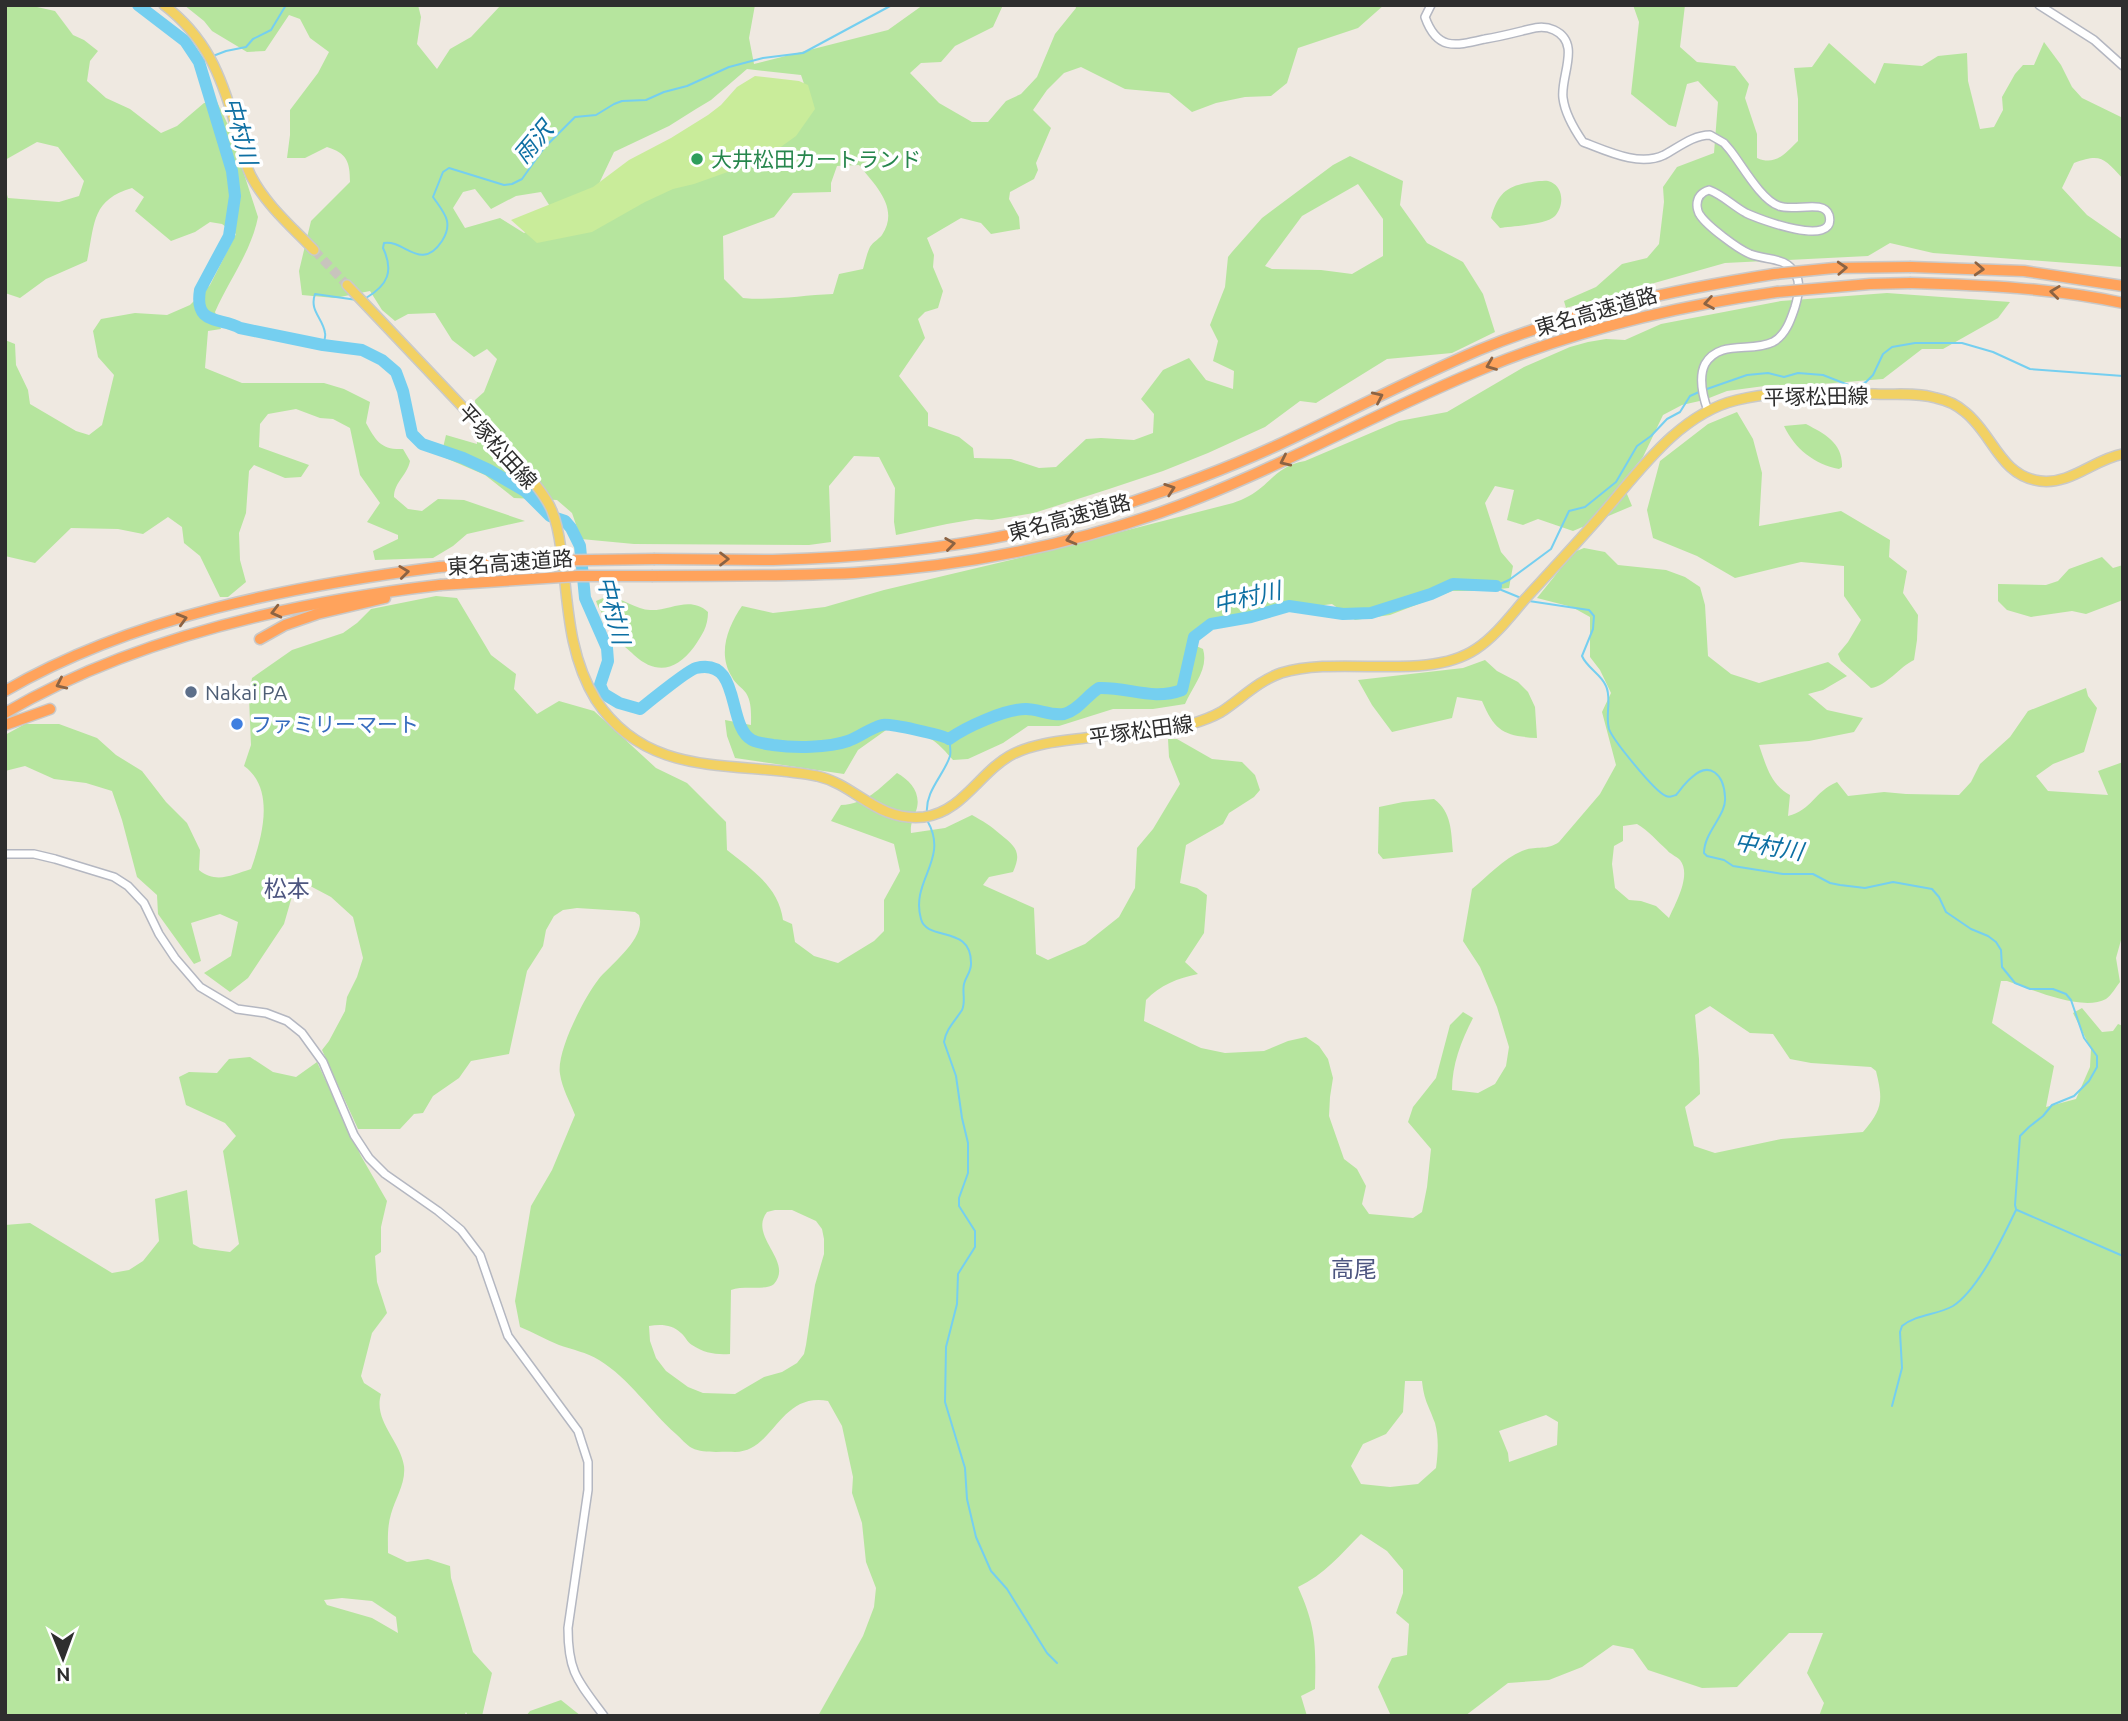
<svg xmlns="http://www.w3.org/2000/svg" width="2128" height="1721" font-family="Ubuntu,'Noto Sans JP',sans-serif">
<style>
.green{fill:#b6e59e;fill-rule:evenodd}
.pitch{fill:#c9ec9a}
.lines{fill:none;stroke-linecap:round;stroke-linejoin:round}
.stream{stroke:#75cff0;stroke-width:2}
.river{stroke:#75cff0;stroke-width:12}
.primary-tunnel{stroke:#c8c4bd;stroke-width:9;stroke-dasharray:9 4.5;stroke-linecap:butt}
.tertiary-casing{stroke:#b4b7c1;stroke-width:10}
.primary-casing{stroke:#c9c9c9;stroke-width:12}
.motorway-casing{stroke:#c9c9c9;stroke-width:13}
.tertiary{stroke:#fff;stroke-width:7}
.primary{stroke:#f2d163;stroke-width:9}
.motorway{stroke:#ffa35c;stroke-width:10}
.motorway-bridge-casing{stroke:#c9c9c9;stroke-width:13;stroke-linecap:butt}
.motorway-bridge{stroke:#ffa35c;stroke-width:10}
.oneway{stroke:#8c6343}
.leisure-dot{fill:#2e9e5b;stroke:#fff;stroke-width:2.5}
.service-dot{fill:#5c6f8a;stroke:#fff;stroke-width:2.5}
.shop-dot{fill:#3f7fe0;stroke:#fff;stroke-width:2.5}
.labels{text-anchor:middle;dominant-baseline:central;stroke-width:7;stroke-linejoin:round;paint-order:stroke}
.leisure-label{font-size:21px;fill:#27864d;stroke:#fff;text-anchor:start}
.street-label{font-size:21px;fill:#2e2e2e;stroke:#fff}
.service-label{font-size:21px;fill:#4e5e75;stroke:#fff;text-anchor:start}
.shop-label{font-size:21px;fill:#366cbe;stroke:#fff;text-anchor:start}
.water-label{font-size:23px;font-style:italic;fill:#0d6fa3;stroke:#fff}
.neighbourhood-label{font-size:23px;fill:#4d5680;stroke:#fff}
</style>
<rect width="100%" height="100%" fill="#efe9e1"/>
<path class="green" d="M5 5H28L55 11 73 35 84 40 98 51 90 61 87 81 106 98 130 109 161 133 177 126 204 103 217 102 228 125 258 217C251 252 229 280 215 312L221 329 208 331 205 368 242 383H324L344 389 370 402 366 423C376 441 381 450 403 449L410 461C407 476 394 482 394 497L408 509 422 511 438 499 464 500 525 521 467 534 453 546 433 558 375 560 373 551 398 539V535L367 522 380 503 360 475 350 428 333 419 320 418 296 409 268 414 260 424 259 447 309 465 301 477 285 478 254 465 249 471 246 513 239 533 240 560 246 582 228 597H220L200 556 184 543 182 527 168 517 143 534 118 529 71 528 35 563 5 556V340L15 344 16 365 28 390 30 404 76 431 89 435 102 425 114 375 98 357 93 331 101 319 135 313 167 315 190 305 210 285 236 234 222 224 210 222 195 232 171 241 135 211 144 197 132 188C91 200 95 224 87 261L46 279 20 298 5 293V188L8 198 59 202 79 196 84 181 58 147 37 142 5 160Z
M184 5H418L421 17 417 44 437 69 450 49 471 37 501 5H755L749 38 754 64 888 30 923 5H1003L993 27 955 46 941 62 921 63 910 73 939 103 972 122H988L1006 101 1021 94 1037 77 1055 34 1076 8 1075 5H1384L1358 28 1298 48 1287 83 1271 96 1245 97 1216 103 1192 112 1169 93 1125 89 1081 67 1064 73 1047 90 1033 110 1051 128 1036 163 1038 170 1034 179 1010 192 1009 199 1019 217 1020 229 991 234 981 223 961 218 927 238 934 255 933 267 943 291 938 308 925 312 918 319 925 338 899 376 928 413V426L959 437 973 448 974 458 1011 459 1039 468 1056 467 1086 439 1101 438 1134 440 1153 433 1154 414 1141 399 1163 370 1189 358 1206 380 1233 389 1234 371 1213 361 1218 341 1210 325 1225 287 1228 257 1232 252 1262 218 1333 165 1350 156 1403 181 1400 205 1427 243 1463 262 1483 294 1495 332 1452 353 1387 359 1316 403 1300 401 1265 427 1208 453 1163 471 1109 489 1034 513 992 520 976 519 947 524 896 535 894 522 895 488 879 457 854 456 829 486 831 542 809 545 634 544 581 539 572 513 557 500 514 498 485 475 441 456 446 435 477 444 475 400 484 392 497 359 487 349 474 357 452 340 435 313 408 314 395 321 382 310 370 291 335 298 302 295 299 271 311 221 350 182C350 162 347 153 327 147L305 158H287L290 135V110L318 73 329 52 310 38 300 19 289 15 265 51 247 52 212 31 204 21ZM747 69 801 75 812 107 524 233 500 218 465 228 453 208 463 192 475 189 491 209 516 196 541 192 551 208 595 192 614 152 669 126 696 109 711 100ZM859 165C875 185 900 208 882 235 879 239 873 242 870 247 867 253 865 262 863 269L839 274 833 294C803 295 772 301 743 298L724 279 723 236 774 217 793 193 831 192V183L837 166ZM1358 184 1383 219V256L1352 274 1321 270 1272 269 1265 266 1302 216Z
M1633 5H1685L1680 47 1697 62 1735 66 1749 84 1745 98 1757 134V158C1775 166 1785 154 1798 141V99L1794 68 1812 67 1829 43 1875 84 1884 63 1922 66 1938 56 1967 53 1968 81 1980 129 1994 127 2003 110 2002 97 2015 74 2023 65H2034L2044 42 2061 65 2072 87 2082 98 2123 118V179C2104 158 2101 153 2074 163L2062 188 2087 215 2123 240V267L1933 253 1890 243 1868 256 1725 263 1566 308 1564 301 1596 287 1622 264 1647 258 1659 244 1664 202 1663 187 1677 167 1714 153 1718 102 1698 81 1687 84 1676 127 1669 125 1631 94 1639 22Z
M1539 181C1543 181 1547 180 1551 182 1564 188 1564 206 1555 216 1546 225 1512 226 1500 228L1491 218C1499 189 1510 185 1539 181Z
M1887 293 2010 302 1998 318 1943 349H1922L1883 379 1821 384 1772 385 1727 391 1704 400 1682 405 1663 415 1643 457 1622 482 1632 506 1573 531 1538 519 1523 525 1507 520 1514 490 1495 486 1485 503 1501 552 1513 566 1509 588 1478 591H1452L1390 615 1355 620 1332 604 1237 617 1197 632 1194 645 1203 649C1209 669 1193 685 1185 704L1153 709H1113L1059 726H1028L1003 743 968 759 953 760C931 734 922 732 889 728L858 750 844 774 735 758 727 736 725 720 751 725C751 715 752 702 746 693 742 687 735 684 732 677 717 654 728 626 742 606L773 613 825 607 884 590 1019 558 1233 503C1238 501 1244 499 1249 496 1271 484 1276 466 1305 461L1399 421 1447 412 1524 367 1570 347 1588 342 1606 339 1625 340 1661 324 1781 301Z
M1737 412 1753 439 1762 473 1759 526 1841 511 1890 540 1889 557 1907 571 1903 593 1918 615 1917 640 1914 660C1899 667 1887 686 1871 688L1841 661 1838 654 1848 642 1861 620 1844 596V566L1801 562 1735 578 1697 556 1653 538 1647 510 1660 461 1708 424Z
M1806 424C1825 434 1843 443 1842 467L1839 469C1814 464 1795 449 1784 426Z
M1584 548 1605 552 1618 565 1666 570 1685 577 1700 587 1705 605 1708 656 1731 674 1759 683 1828 662 1847 676 1823 690 1808 694 1827 710 1863 718 1854 732 1809 741 1759 745C1766 765 1770 784 1790 795L1788 816C1812 810 1814 792 1837 782L1848 796 1884 792 1906 794 1959 795 1971 782 1980 764 2010 737 2028 711 2086 688 2088 696 2097 708 2084 752 2053 764 2036 776 2048 791 2108 795 2098 771 2123 762V933L2116 958 2120 982C2116 987 2111 996 2106 999 2082 1012 2031 989 2007 981H2001L1992 1023 2054 1066 2046 1107 2076 1099 2090 1067 2091 1049 2073 1013 2082 1008 2102 1032 2113 1031 2118 1024 2123 1026V1716H1819L1824 1703 1807 1673 1823 1633H1789L1737 1687 1702 1688 1648 1670 1633 1649 1613 1645 1582 1667 1549 1680 1508 1683 1465 1716H1391L1378 1687 1392 1658 1407 1655 1409 1624 1396 1613 1403 1593V1570L1387 1551 1361 1534C1341 1554 1324 1575 1298 1587 1316 1627 1316 1645 1315 1689L1301 1696 1307 1716H818L863 1636 874 1607 876 1588 866 1562 862 1523 852 1493 853 1477 842 1426 828 1401C779 1392 774 1452 735 1452 722 1451 704 1454 692 1448 686 1445 681 1438 676 1434 649 1410 630 1379 599 1360 586 1352 573 1350 559 1345 546 1340 533 1332 520 1327L515 1301 531 1206 552 1170 575 1115C570 1102 562 1088 560 1074 556 1052 584 998 598 980 611 964 647 938 639 915L635 912 624 911 577 908 563 910 554 916 546 930 543 946 527 971 509 1054 471 1061 459 1078 433 1096 423 1113 414 1114 400 1129H358L322 1050 329 1041 345 1011 347 997 357 977 363 958 353 917 331 897 297 879 284 924 248 978 230 992 204 973 231 956 238 922 220 914 191 923 201 961 194 964 158 914 157 895 137 877 122 820 112 791 86 783 54 779 25 766 5 771V735L25 724H59L97 738 116 755 142 771 166 802 187 823 200 850 199 870C216 884 232 875 251 869 262 838 276 789 244 766L251 745 249 698 252 678 292 650 343 633 357 623 371 609 436 596 457 598 491 655 516 674 514 689 537 714 559 701 594 711 656 768 687 783 726 822 727 850C751 869 779 887 783 920L792 924 795 942 814 956 838 963 874 941 884 931V900L900 871 894 844 831 821 841 805C866 804 879 789 897 773 911 781 922 794 916 811 913 819 910 825 911 833L945 828 972 815C983 821 991 826 1000 834 1016 847 1022 852 1013 872L989 877 983 885 1034 908 1036 954 1048 960 1085 944 1119 917 1135 888 1137 848 1153 829 1180 784 1169 757 1168 739H1177L1212 759 1242 762 1255 775 1260 790 1254 797 1229 813 1223 824 1186 845 1180 883 1197 888 1207 895 1204 933 1185 962 1198 974C1178 978 1160 985 1146 1000L1144 1021 1201 1048 1225 1053 1264 1051 1288 1041 1306 1037 1319 1046 1328 1059 1333 1078 1330 1097 1329 1116 1344 1159 1357 1169 1366 1186 1362 1204 1369 1214 1413 1218 1422 1212 1427 1187 1431 1149 1408 1122 1413 1107 1436 1078 1450 1025 1463 1012 1473 1018C1461 1041 1452 1065 1452 1090L1478 1093 1495 1084 1506 1066 1509 1047 1497 1007 1480 967 1463 941 1472 889C1487 877 1504 858 1522 851 1536 845 1547 851 1559 842L1600 794 1616 765 1602 712 1611 693 1600 670 1590 657V617L1572 607 1537 598 1574 552ZM1637 824C1649 831 1657 841 1667 850 1670 854 1676 856 1680 860 1692 875 1675 904 1669 918L1656 906 1641 901 1629 900 1615 888 1612 864 1614 846 1623 841V826ZM1710 1006 1750 1033 1773 1034 1790 1059 1811 1063 1871 1067 1876 1071C1883 1100 1883 1109 1863 1132L1781 1139 1715 1153 1694 1146 1685 1107 1700 1094 1699 1059 1695 1015ZM775 1210H792L816 1221 822 1229 824 1239V1254L815 1285 806 1345 804 1354 797 1363 782 1372 764 1377 735 1394 703 1393 688 1387 666 1371 656 1358 650 1341 649 1326C660 1324 672 1324 681 1333 685 1336 687 1342 692 1345 704 1353 716 1355 730 1354L731 1290C743 1285 767 1291 774 1284 794 1261 748 1237 767 1212ZM1405 1381H1422C1424 1401 1429 1406 1435 1423 1439 1438 1438 1453 1436 1468L1418 1484 1390 1487 1361 1484 1351 1466 1363 1444 1386 1434 1403 1412ZM1546 1415 1558 1422 1557 1445 1509 1462 1508 1453 1499 1431Z
M2102 557 2113 568 2123 565V600L2086 614 2072 611 2031 617 2007 610 1998 601V584L2046 585 2058 581 2069 569Z
M608 596C622 598 637 610 650 610 670 611 690 595 708 612 708 627 702 635 694 647 676 671 656 675 634 655 629 650 622 645 618 639 615 635 613 629 610 625 605 616 599 611 596 601Z
M1485 660 1497 671 1518 682 1528 692 1535 707 1537 738C1505 736 1495 732 1482 701L1457 697 1452 718 1392 732 1372 705 1358 680 1463 668Z
M1434 799C1452 812 1451 832 1453 852L1383 859 1378 853 1379 807 1403 802Z
M250 1057 273 1072 296 1077 317 1062 361 1156 387 1201 381 1227V1252L375 1256 377 1282 387 1313 372 1333 361 1376 364 1383 381 1394C373 1421 400 1440 404 1466 406 1483 395 1499 391 1514 387 1527 388 1541 388 1553L407 1562 428 1559 450 1566 451 1578 473 1652 492 1673 482 1716H468L466 1712 464 1716H5V1225L30 1223 112 1273 129 1270 143 1261 159 1241 155 1199 187 1190 193 1244 200 1248 230 1252 239 1244 223 1151 236 1136 225 1123 186 1105 179 1077 189 1072 217 1073 229 1059ZM342 1598 372 1601 396 1617 398 1633 372 1618 327 1605 324 1600Z
M561 1700 581 1716H526L530 1711Z"/>
<path class="pitch" d="M755 76 799 81 808 85 815 109 796 136 764 159 694 184 673 189 645 202 592 232 537 243 511 220 593 187 629 160 671 138 708 115 721 105 737 87Z"/>
<g class="lines">
<path class="stream" d="M213 56 226 51 246 47 253 39 271 30 286 5
M199 62 205 60
M366 298C388 285 394 271 383 248L384 243C404 239 421 273 442 241 454 222 444 213 433 197L443 172 449 168 504 185 512 184 522 179 544 148 575 117 596 115 614 104 622 101 646 100 664 92 687 86 729 67 763 58 803 53 892 5
M323 345C324 341 326 337 325 333 323 318 309 311 315 294L357 300
M1704 390 1747 375 1768 373 1784 377 1798 373 1823 375 1851 386 1860 385 1866 382 1873 375 1883 354 1892 347 1915 343H1962L1993 352 2030 369 2123 376
M1521 598 1499 589 1496 586 1509 580 1551 549 1569 511 1585 507 1616 482 1637 446 1651 436 1667 419 1680 412 1690 396 1699 392
M1529 601 1582 609 1589 610 1594 616 1593 629 1582 656C1587 668 1601 674 1606 686 1612 699 1605 715 1609 729 1613 740 1655 792 1666 796 1670 798 1672 796 1676 795 1681 789 1685 783 1691 778 1710 760 1724 775 1725 797 1727 815 1704 832 1704 853L1707 856 1724 860 1733 866 1783 874H1813L1830 883 1840 885 1865 888 1893 882 1932 889 1939 897 1946 912 1971 929 1988 936 1996 942 2001 950 2002 967 2015 983 2030 989H2053L2066 994 2071 1000 2084 1038 2097 1056V1067L2089 1081 2074 1096 2052 1105 2043 1116 2029 1127 2020 1136 2015 1205 2016 1209
M927 813C925 791 944 775 950 756 951 751 950 744 949 739
M928 822C949 860 910 881 921 919 927 942 972 924 971 964 971 972 966 976 964 984 962 992 966 1002 962 1010 955 1021 946 1029 944 1042L956 1076 962 1118 968 1143V1173L959 1198V1206L975 1231V1247L958 1274 957 1304 946 1347 945 1402 965 1468 967 1499 976 1537 991 1571 1007 1589 1047 1653 1057 1663
M2017 1210 2123 1256
M1892 1406 1902 1368 1900 1332 1902 1326C1917 1314 1937 1315 1953 1306 1978 1290 2003 1237 2016 1210"/>
<path class="river" d="M138 5 185 41 199 62 232 171 235 196 229 236 200 290C194 326 221 317 240 328L323 345 362 350 382 360 396 372 403 391 412 434 422 444 463 458 489 470 525 491 550 516 565 521 571 528 580 546 585 598 607 648 608 661 600 685 604 694 619 703 640 709C650 701 688 670 696 668 742 657 726 726 752 740 758 743 767 744 773 745 794 748 828 748 848 741 860 737 870 728 882 725 889 723 942 735 949 739 966 727 1005 709 1026 709 1038 709 1051 716 1064 714 1079 710 1087 695 1099 688 1129 687 1152 701 1182 690L1194 637 1211 624 1251 617 1289 606 1343 614 1371 613 1431 594 1453 584 1496 586"/>
<path class="primary-tunnel" d="M314 250 347 285"/>
<g class="tertiary-casing">
<path id="tertiary" d="M1431 5 1425 17C1437 51 1455 46 1485 39 1498 37 1510 34 1522 31 1533 28 1543 25 1554 30 1582 43 1560 76 1563 98 1565 114 1574 129 1583 142 1607 151 1639 167 1664 155 1679 147 1693 135 1710 135L1724 143 1730 150C1742 165 1761 200 1779 206 1794 212 1824 199 1829 215 1838 249 1758 219 1746 213 1733 206 1723 195 1709 190 1702 192 1697 197 1697 205 1697 207 1698 213 1700 215 1707 226 1738 249 1750 254 1768 261 1786 256 1796 275 1801 284 1798 297 1795 307 1791 319 1786 335 1773 342 1751 353 1720 339 1705 364 1698 378 1703 397 1708 411
M2039 5 2094 40 2123 66
M5 854H34L55 859 114 877 128 886 144 903 159 934 175 958 200 987 237 1009 266 1013 287 1021 302 1033 323 1062 354 1135 369 1158 385 1174 438 1211 461 1230 480 1255 508 1336 578 1431 588 1462V1490L568 1628C568 1673 578 1681 604 1716"/>
</g>
<g class="primary-casing">
<path id="primary" d="M164 5C206 37 221 75 235 124 240 141 243 160 251 176 266 205 292 227 314 250
M347 285 532 480C539 489 548 500 552 511 559 527 560 545 563 563 568 610 570 658 596 700 649 781 737 760 817 776 857 785 876 822 924 817 963 812 980 771 1013 754 1035 743 1061 741 1085 738 1118 734 1152 730 1185 726 1198 722 1209 719 1221 712 1241 699 1258 681 1281 673 1341 655 1427 682 1476 649 1496 636 1511 615 1526 598 1550 572 1574 546 1597 520 1636 476 1677 414 1737 400 1782 389 1830 393 1875 394 1894 395 1917 392 1936 398 1946 400 1957 405 1965 412 1993 434 2000 476 2040 481 2071 485 2094 459 2123 454"/>
</g>
<g class="motorway-casing">
<path id="motorway" d="M1911 267 2024 271 2123 286
M1911 283C1983 285 2053 288 2123 303
M655 559C694 559 734 560 773 560 887 557 1004 543 1114 508 1169 490 1224 470 1278 445 1345 414 1411 379 1479 350 1574 311 1673 290 1774 274
M653 576C720 576 787 576 854 573 957 567 1061 547 1159 513 1272 473 1376 412 1487 367 1580 329 1677 306 1777 292
M260 639 285 625 317 614 385 598
M5 691C134 616 293 586 439 567
M5 713C133 638 294 602 440 585
M5 725 50 709"/>
</g>
<use href="#tertiary" class="tertiary"/>
<use href="#primary" class="primary"/>
<use href="#motorway" class="motorway"/>
<g class="motorway-bridge-casing">
<path id="motorway-bridge" d="M1774 274 1834 268 1911 267
M1777 292 1870 284 1911 283
M439 567 528 561 655 559
M440 585 577 576H653"/>
</g>
<use href="#motorway-bridge" class="motorway-bridge"/>
</g>
<defs><path id="oneway-chevron" d="M-2-3.5L2.5 0L-2 3.5" fill="none" stroke-width="1.6" stroke-linecap="round" stroke-linejoin="round" transform="scale(1.75)"/></defs>
<g class="oneway">
<use href="#oneway-chevron" transform="translate(1842 268) rotate(-3)"/>
<use href="#oneway-chevron" transform="translate(1979 269) rotate(3)"/>
<use href="#oneway-chevron" transform="translate(2055 292) rotate(-173)"/>
<use href="#oneway-chevron" transform="translate(1709 303) rotate(170)"/>
<use href="#oneway-chevron" transform="translate(1491 365) rotate(158)"/>
<use href="#oneway-chevron" transform="translate(1378 397) rotate(-25)"/>
<use href="#oneway-chevron" transform="translate(1285 461) rotate(155)"/>
<use href="#oneway-chevron" transform="translate(1170 489) rotate(-19)"/>
<use href="#oneway-chevron" transform="translate(1071 539) rotate(165)"/>
<use href="#oneway-chevron" transform="translate(950 544) rotate(-8)"/>
<use href="#oneway-chevron" transform="translate(724 559)"/>
<use href="#oneway-chevron" transform="translate(404 572) rotate(-7)"/>
<use href="#oneway-chevron" transform="translate(276 612) rotate(166)"/>
<use href="#oneway-chevron" transform="translate(182 619) rotate(-16)"/>
<use href="#oneway-chevron" transform="translate(61 684) rotate(155)"/>
</g>
<circle class="leisure-dot" cx="697" cy="159" r="7"/>
<circle class="service-dot" cx="191" cy="692" r="7"/>
<circle class="shop-dot" cx="237" cy="724" r="7"/>
<g class="labels">
<g class="leisure-label">
<text x="711" y="159">大井松田カートランド</text>
</g>
<g class="street-label">
<text transform="translate(1596 311) rotate(-16)">東名高速道路</text>
<text transform="translate(1816 396) rotate(-1)">平塚松田線</text>
<text transform="translate(498 446) rotate(48)">平塚松田線</text>
<text transform="translate(1069 517) rotate(-15)">東名高速道路</text>
<text transform="translate(510 562) rotate(-4)">東名高速道路</text>
<text transform="translate(1141 730) rotate(-8)">平塚松田線</text>
</g>
<g class="service-label">
<text x="205" y="692">Nakai PA</text>
</g>
<g class="shop-label">
<text x="251" y="724">ファミリーマート</text>
</g>
<g class="water-label">
<text transform="translate(241 131) rotate(75)">中村川</text>
<text transform="translate(533 142) rotate(-50)">雨沢</text>
<text transform="translate(1247 597) rotate(-13)">中村川</text>
<text transform="translate(614 610) rotate(76)">中村川</text>
<text transform="translate(1769 846) rotate(9)">中村川</text>
</g>
<g class="neighbourhood-label">
<text x="287" y="888">松本</text>
<text x="1354" y="1268">高尾</text>
</g>
</g>
<rect width="2128" height="1721" fill="none" stroke="#2e2e2e" stroke-width="14"/>
<g transform="translate(63 1658) rotate(179)" stroke="#ffffff" stroke-width="5" paint-order="stroke">
<path d="M0-5L12 26L0 18L-12 26Z" fill="#2e2e2e"/>
<text y="-10" font-size="19" font-weight="bold" text-anchor="middle" fill="#2e2e2e">N</text>
</g>
</svg>
